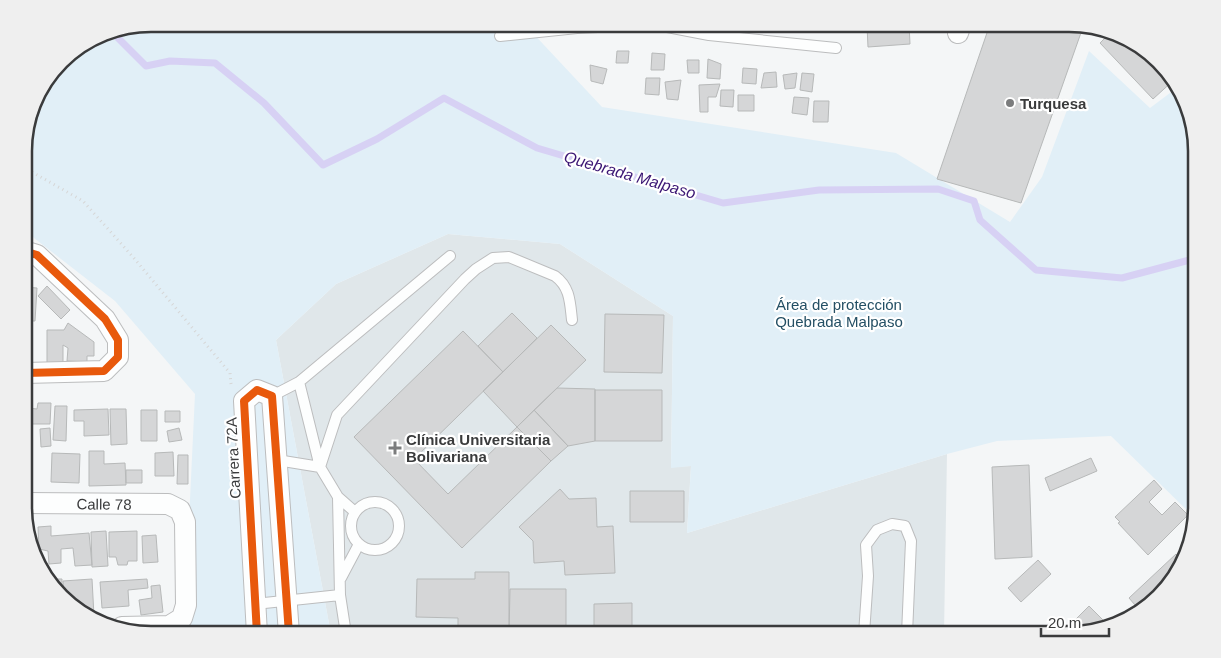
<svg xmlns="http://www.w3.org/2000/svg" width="1221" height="658" font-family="Arial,sans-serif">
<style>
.built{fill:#e0e7ea}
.green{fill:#e1eff7}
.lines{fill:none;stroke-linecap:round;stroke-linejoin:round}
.stream{stroke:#d7d1f4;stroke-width:7}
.building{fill:#d5d6d7;stroke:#b7b9b9}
.service-casing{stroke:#bcbdbe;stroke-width:12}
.minor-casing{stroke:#bcbdbe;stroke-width:22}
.path{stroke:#d6d6d6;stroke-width:3;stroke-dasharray:1 4;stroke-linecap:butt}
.service{stroke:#fdfefe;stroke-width:10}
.minor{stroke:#fdfefe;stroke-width:20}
.cycleway-casing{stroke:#fff;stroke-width:11}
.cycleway{stroke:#e8590c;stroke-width:8}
.poi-dot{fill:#7b7c7d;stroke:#fff;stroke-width:2}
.labels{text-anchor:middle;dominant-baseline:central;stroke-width:4.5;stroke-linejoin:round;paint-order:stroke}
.poi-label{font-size:15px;font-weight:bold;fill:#3a3b3c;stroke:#fff;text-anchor:start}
.park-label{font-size:15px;fill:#244f64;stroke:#fff}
.street-label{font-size:15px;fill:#3a3b3c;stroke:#fff}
.water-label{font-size:16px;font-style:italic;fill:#3b1674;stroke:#fff}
.rim{fill:none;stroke:#3a3b3c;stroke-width:2.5}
</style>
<rect width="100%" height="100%" fill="#f4f6f7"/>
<path class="built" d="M448 234 560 244 673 316 671 467 691 466 687 533 947 454 944 634H331L276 340 336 284Z"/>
<path class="green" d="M151 24 154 29 228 27 242 24H522L529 29 602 107 896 153 1010 222 1042 177 1089 51 1150 108 1178 87 1196 135 1197 507 1195 518 1111 436 997 441 947 454 687 533 691 466 671 468 673 316 560 244 448 234 336 284 276 340 331 634H187L184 626 195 394 115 301 34 238 24 226V142L37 95 67 56 103 33Z"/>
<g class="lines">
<path class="stream" d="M112 32 146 66 170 61 215 63 264 103 323 165 377 139 444 98 537 148 723 203 819 190 938 189 974 201 980 220 1036 270 1122 278 1197 258"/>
</g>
<path class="building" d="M909 24 910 44 868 47 867 26Z
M990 24H1070L1083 27 1021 203 937 179Z
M1110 33 1126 37 1175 79 1153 99 1100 43Z
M617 51H629L628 63H616Z
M652 53 665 54 664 70H651Z
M708 59 721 64 720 79 707 78Z
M687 60H699V73H688Z
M590 65 607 69 603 84 591 81Z
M743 68 757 69 756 84 742 83Z
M776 72 777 87 761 88 764 73Z
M797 73 795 88 785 89 783 75Z
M802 73 814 74 812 92 800 90Z
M646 78H660L659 95 645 94Z
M681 80 678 100 667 99 665 82Z
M720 84 716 97H708V112H700L699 85Z
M721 90H734L733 107 720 106Z
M738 95H754V111H738Z
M794 97 809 98 807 115 792 113Z
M814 101H829L828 122H813Z
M47 286 70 310 61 319 38 296Z
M24 287 37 288 35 321H24Z
M512 313 537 338 503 372 478 346Z
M605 314 664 315 662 373 604 372Z
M68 323 94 342V356H87V362L67 361 68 348 63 345V364H47V330H64Z
M551 325 586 360 517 427 483 391Z
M463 331 503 372 414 459 448 494 517 427 551 461 462 548 354 437Z
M557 388 595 389V441L568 446 534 410Z
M595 390H662V441H595Z
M38 403H51L50 424H27L28 408 37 409Z
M55 406H67L66 441 53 440Z
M108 409 109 435 84 436V421H74V410Z
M110 409H126L127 444 111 445Z
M141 410H157V441H141Z
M534 410 568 446 551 461 517 427Z
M165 411H180V422H165Z
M50 428 51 446 41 447 40 429Z
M179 428 182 440 169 442 167 431Z
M89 451H104V464L125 463 126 485 89 486Z
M173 452 174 476H155V453Z
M52 453 80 454 79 483 51 482Z
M178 455H188V484H177Z
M1091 458 1097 471 1050 491 1045 478Z
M1029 465 1032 557 995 559 992 467Z
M126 470H142V483H126Z
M1154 480 1162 489 1149 502 1162 515 1175 502 1188 515 1148 555 1118 523 1120 522 1115 517Z
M560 489 569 499 596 498 597 527 613 526 615 573 565 575 564 561 534 563 533 541 519 527Z
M630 491H684V522H630Z
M51 526V536L89 533 92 565 75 566 73 548 61 549V563L49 564 48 551 39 549 38 527Z
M106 531 108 566 92 567 91 532Z
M137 531V561H128L127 565H118L116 557H109V532Z
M156 535 158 562 143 563 142 536Z
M1176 554 1184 563 1141 612 1129 598Z
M1038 560 1051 574 1021 602 1008 588Z
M475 572H509V634H458V618L416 617 417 579H475Z
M48 579H62V594L50 584Z
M92 579 94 616 89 617 64 595 63 581Z
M147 579 148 588 128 590 129 606 102 608 100 582Z
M160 585 163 612 141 615 139 600 152 598 151 586Z
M510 589H566V634H509Z
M632 603V634H594V604Z
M1089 606 1106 623 1104 625 1078 634H1061Z"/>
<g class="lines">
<g class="service-casing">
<path id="service" d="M657 25 709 35 836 48
M500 36 577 28 660 24
M272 396 299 382 450 256
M277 460 320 467 337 415 465 279 476 269 493 258 509 257 555 276C570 287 570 302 572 320
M338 497 355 512
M351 526a24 24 0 1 1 48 0a24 24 0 1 1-48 0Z
M341 578 359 544
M340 595 346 634
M255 604 340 595 338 497 320 467 299 382
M864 634 868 576 866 545 877 530 892 524 905 526 911 541 907 634"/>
</g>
<g class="minor-casing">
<g id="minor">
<path d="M958 33 961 24"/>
<path d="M24 251 37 255 105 319 118 340V357L104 371 25 373"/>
<path id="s1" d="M25 503 168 504 180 510 185 522 186 605 182 618 169 626 122 627"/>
<path d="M257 634 244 401 257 390 272 396 289 634"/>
</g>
</g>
<path class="path" d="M32 172 83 201 133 257 230 373 231 384"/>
<use href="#service" class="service"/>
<use href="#minor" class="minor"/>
<g class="cycleway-casing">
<path id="cycleway" d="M24 251 37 255 105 319 118 340V357L104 371 25 373
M257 634 244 401 257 390 272 396 289 634"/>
</g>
<use href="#cycleway" class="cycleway"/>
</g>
<g class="poi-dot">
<circle cx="1010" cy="103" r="5"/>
<path d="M392.5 440.5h5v5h5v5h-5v5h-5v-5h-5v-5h5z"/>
</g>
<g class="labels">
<g class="poi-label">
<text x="1020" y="103">Turquesa</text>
<text x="406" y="439">Clínica Universitaria<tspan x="406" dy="17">Bolivariana</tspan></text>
</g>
<g class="park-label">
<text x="839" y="304">Área de protección<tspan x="839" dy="17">Quebrada Malpaso</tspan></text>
</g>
<g class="street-label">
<text transform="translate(233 458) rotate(-93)">Carrera 72A</text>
<text stroke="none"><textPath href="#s1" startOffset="79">Calle 78</textPath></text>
</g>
<g class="water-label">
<text transform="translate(630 175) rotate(16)">Quebrada Malpaso</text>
</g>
</g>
<path d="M0 0H1221V658H0ZM151 32H1069A119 119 0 0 1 1188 151V507A119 119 0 0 1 1069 626H151A119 119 0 0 1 32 507V151A119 119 0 0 1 151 32Z" fill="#efefef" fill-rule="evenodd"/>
<path class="rim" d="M151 32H1069A119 119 0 0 1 1188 151V507A119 119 0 0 1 1069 626H151A119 119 0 0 1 32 507V151A119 119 0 0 1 151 32Z"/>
<path d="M1041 628v8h68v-8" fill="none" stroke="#3a3b3c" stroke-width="2.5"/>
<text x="1048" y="628" font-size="15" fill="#3a3b3c" stroke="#ffffff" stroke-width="4" paint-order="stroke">20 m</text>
</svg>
